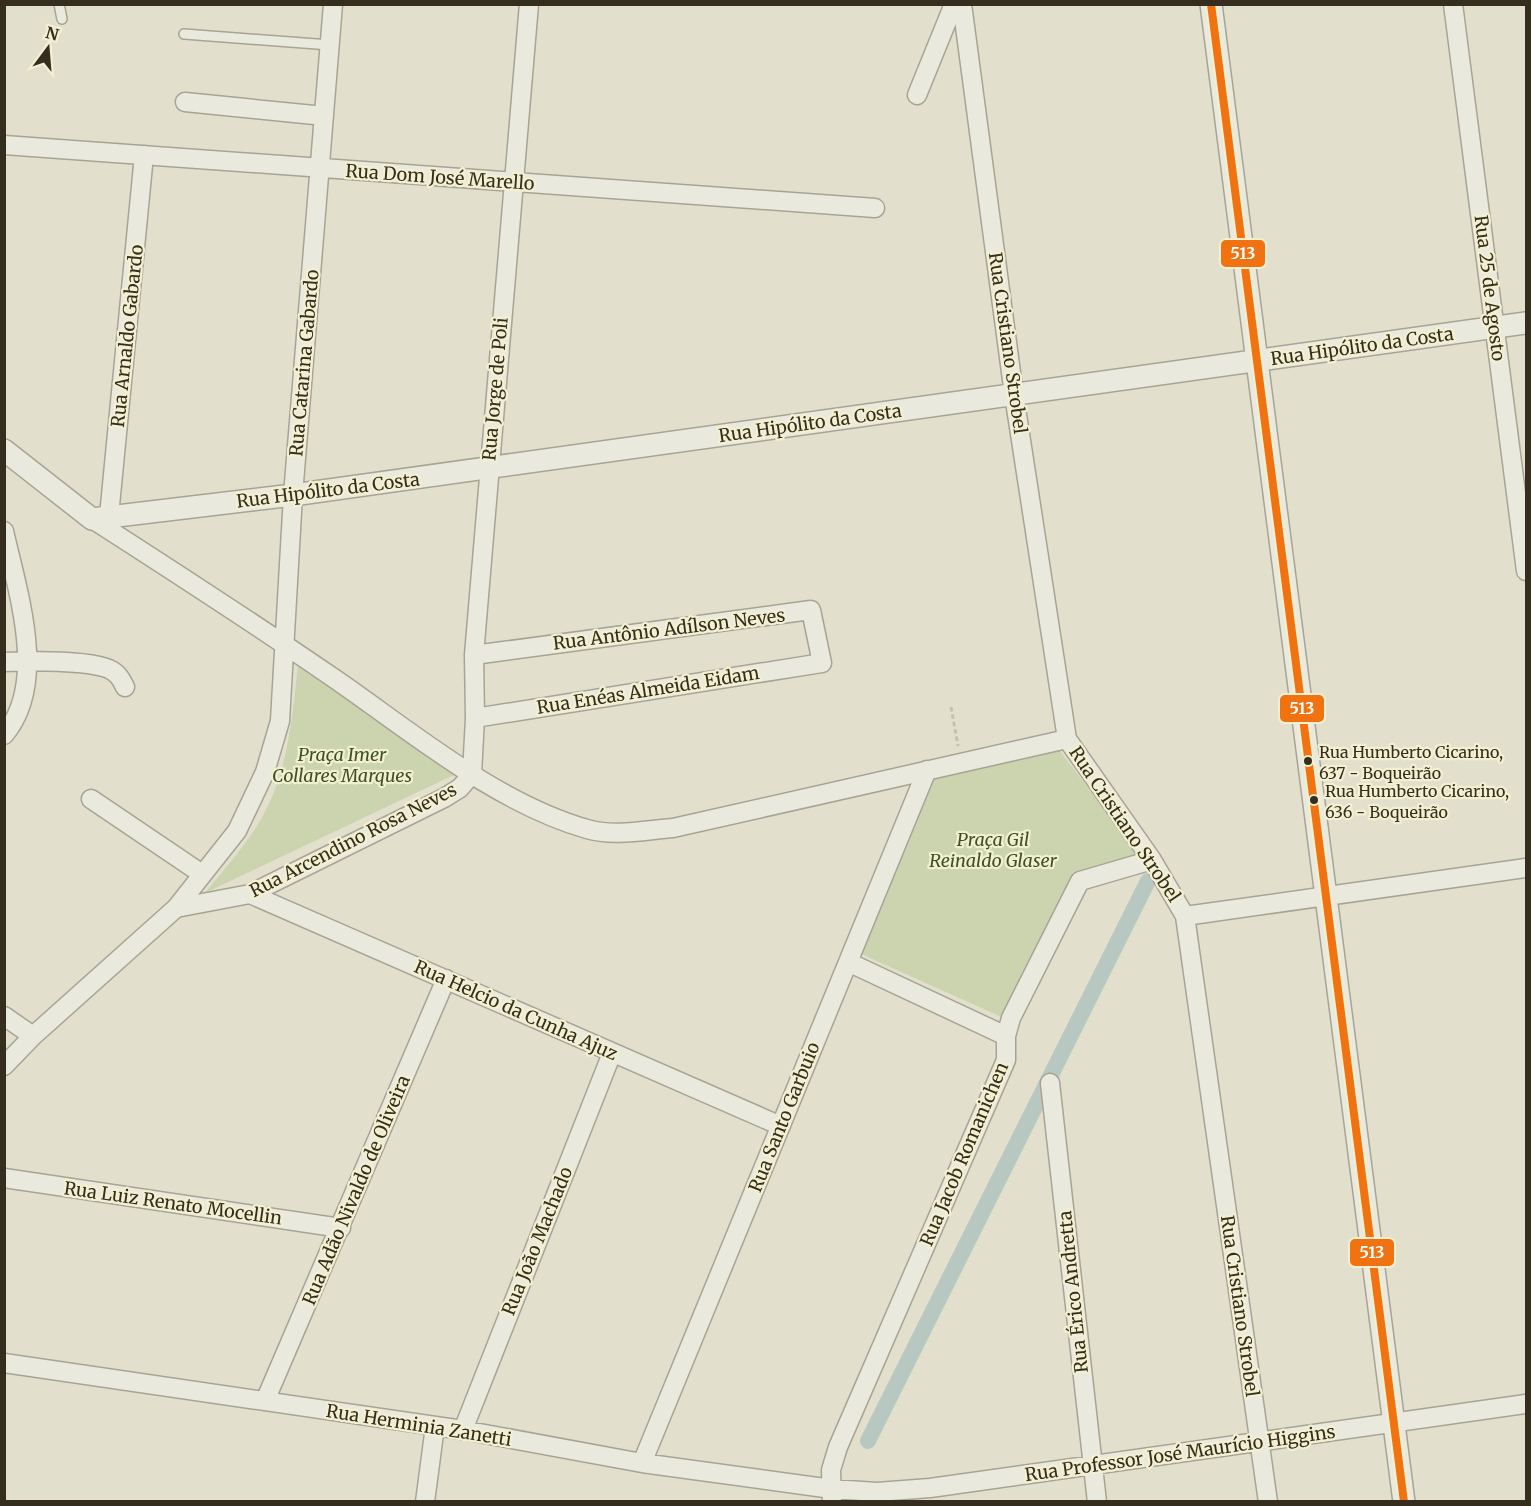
<svg xmlns="http://www.w3.org/2000/svg" width="1531" height="1506" font-family="Merriweather,serif">
<style>
.green{fill:#cbd3af}
.lines{fill:none;stroke-linecap:round;stroke-linejoin:round}
.canal{stroke:#b7c8c1;stroke-width:16}
.service-casing{stroke:#a7a495;stroke-width:12}
.minor-casing{stroke:#a7a495;stroke-width:21}
.tertiary-casing{stroke:#a7a495;stroke-width:24}
.path{stroke:#c3c1b4;stroke-width:3;stroke-dasharray:4.5 3;stroke-linecap:butt}
.service{stroke:#eae9dd;stroke-width:9}
.minor{stroke:#eae9dd;stroke-width:18}
.tertiary{stroke:#eae9dd;stroke-width:21}
.bus-1-casing{stroke:#f3f0d2;stroke-width:12}
.bus-1{stroke:#f17210;stroke-width:8}
.bus-dot{fill:#352e1e;stroke:#f3f0d2;stroke-width:2}
.labels{text-anchor:middle;dominant-baseline:central;stroke-width:4.5;stroke-linejoin:round;paint-order:stroke}
.bus-label{font-size:16px;fill:#352e1e;stroke:#f3f0d2;text-anchor:start}
.street-label{font-size:18px;fill:#352e1e;stroke:#f3f0d2}
.park-label{font-size:18px;font-style:italic;fill:#3d5026;stroke:#f3f0d2}
.line-badge{stroke:#f3f0d2;stroke-width:2}
.badge-label{font-size:16px;text-anchor:middle;font-weight:bold;fill:#fff}
</style>
<rect width="100%" height="100%" fill="#e2e0cc"/>
<path class="green" d="M298 665 458 773 205 893C221 873 239 853 253 832 287 783 292 721 298 665Z
M1057 747 1138 854 1073 872 1006 1019 859 953 933 779Z"/>
<g class="lines">
<path class="canal" d="M868 1441 1148 881"/>
<g class="service-casing">
<path id="service" d="M59 4 62 19
M184 34 330 45"/>
</g>
<g class="minor-casing">
<path id="minor" d="M962 4 1014 395 1067 739 1152 860 1185 916 1268 1502
M1453 4 1526 571
M917 95 954 4
M185 102 324 116
M4 145 875 208
M109 516 144 155
M92 519C173 571 255 624 335 679 412 732 496 803 587 829 613 837 646 830 673 828L1067 739
M4 531C17 590 49 683 4 735
M474 655 811 610 822 663 475 718
M4 662C29 661 87 660 109 669 118 673 121 679 125 687
M91 799 202 874
M250 894 781 1126
M176 908 237 831 265 772 280 721 293 495 333 4
M1185 916 1526 868
M848 962 1006 1036
M4 1016 33 1036
M4 1066 33 1036 176 908 250 894 444 798 460 788 472 774 475 718 474 655 529 4
M1050 1083 1097 1502
M4 1178 341 1228
M4 1363 463 1430 642 1463 832 1489 877 1492 930 1488 1526 1404
M265 1401 446 979
M463 1430 612 1053
M642 1463 927 770
M425 1502 435 1426
M832 1502 831 1470 838 1447 1006 1060V1036L1011 1018 1080 881 1152 860"/>
</g>
<g class="tertiary-casing">
<path id="tertiary" d="M1211 4 1404 1502
M4 450 92 519 293 495 1526 323"/>
</g>
<path class="path" d="M951 707 958 746"/>
<use href="#service" class="service"/>
<use href="#minor" class="minor"/>
<use href="#tertiary" class="tertiary"/>
<g class="bus-1-casing">
<path id="bus-1" d="M1211 4 1404 1502"/>
</g>
<use href="#bus-1" class="bus-1"/>
</g>
<g class="bus-dot">
<circle cx="1308" cy="761" r="5"/>
<circle cx="1314" cy="800" r="5"/>
</g>
<g class="labels">
<g class="bus-label">
<text x="1319" y="752">Rua Humberto Cicarino,<tspan x="1319" dy="21">637 - Boqueirão</tspan></text>
<text x="1325" y="791">Rua Humberto Cicarino,<tspan x="1325" dy="21">636 - Boqueirão</tspan></text>
</g>
<g class="street-label">
<text transform="translate(440 177) rotate(4)">Rua Dom José Marello</text>
<text transform="translate(1490 288) rotate(83)">Rua 25 de Agosto</text>
<text transform="translate(127 336) rotate(-84)">Rua Arnaldo Gabardo</text>
<text transform="translate(1008 343) rotate(82)">Rua Cristiano Strobel</text>
<text transform="translate(1362 346) rotate(-8)">Rua Hipólito da Costa</text>
<text transform="translate(304 363) rotate(-85)">Rua Catarina Gabardo</text>
<text transform="translate(495 389) rotate(-85)">Rua Jorge de Poli</text>
<text transform="translate(810 423) rotate(-8)">Rua Hipólito da Costa</text>
<text transform="translate(328 490) rotate(-7)">Rua Hipólito da Costa</text>
<text transform="translate(669 629) rotate(-7)">Rua Antônio Adílson Neves</text>
<text transform="translate(648 690) rotate(-9)">Rua Enéas Almeida Eidam</text>
<text transform="translate(1125 824) rotate(56)">Rua Cristiano Strobel</text>
<text transform="translate(353 840) rotate(-27)">Rua Arcendino Rosa Neves</text>
<text transform="translate(516 1010) rotate(24)">Rua Helcio da Cunha Ajuz</text>
<text transform="translate(784 1117) rotate(-68)">Rua Santo Garbuio</text>
<text transform="translate(964 1154) rotate(-67)">Rua Jacob Romanichen</text>
<text transform="translate(356 1190) rotate(-67)">Rua Adão Nivaldo de Oliveira</text>
<text transform="translate(173 1203) rotate(8)">Rua Luiz Renato Mocellin</text>
<text transform="translate(537 1241) rotate(-68)">Rua João Machado</text>
<text transform="translate(1073 1292) rotate(-96)">Rua Érico Andretta</text>
<text transform="translate(1240 1306) rotate(82)">Rua Cristiano Strobel</text>
<text transform="translate(419 1425) rotate(9)">Rua Herminia Zanetti</text>
<text transform="translate(1180 1453) rotate(-8)">Rua Professor José Maurício Higgins</text>
</g>
<g class="park-label">
<text x="342" y="754">Praça Imer<tspan x="342" dy="21">Collares Marques</tspan></text>
<text x="993" y="839">Praça Gil<tspan x="993" dy="21">Reinaldo Glaser</tspan></text>
</g>
</g>
<g class="line-badge">
<rect x="1220" y="239" width="46" height="29" rx="6" fill="#f17210"/>
<rect x="1279" y="694" width="46" height="29" rx="6" fill="#f17210"/>
<rect x="1349" y="1238" width="46" height="29" rx="6" fill="#f17210"/>
</g>
<g class="badge-label">
<text x="1243" y="259">513</text>
<text x="1302" y="714">513</text>
<text x="1372" y="1258">513</text>
</g>
<rect width="1531" height="1506" fill="none" stroke="#352e1e" stroke-width="12"/>
<g transform="translate(48 48) rotate(16)" stroke="#f3f0d2" stroke-width="4.5" paint-order="stroke">
<path d="M0-4.5L10 22L0 15L-10 22Z" fill="#352e1e"/>
<text y="-9" font-size="16" font-weight="bold" text-anchor="middle" fill="#352e1e">N</text>
</g>
</svg>
